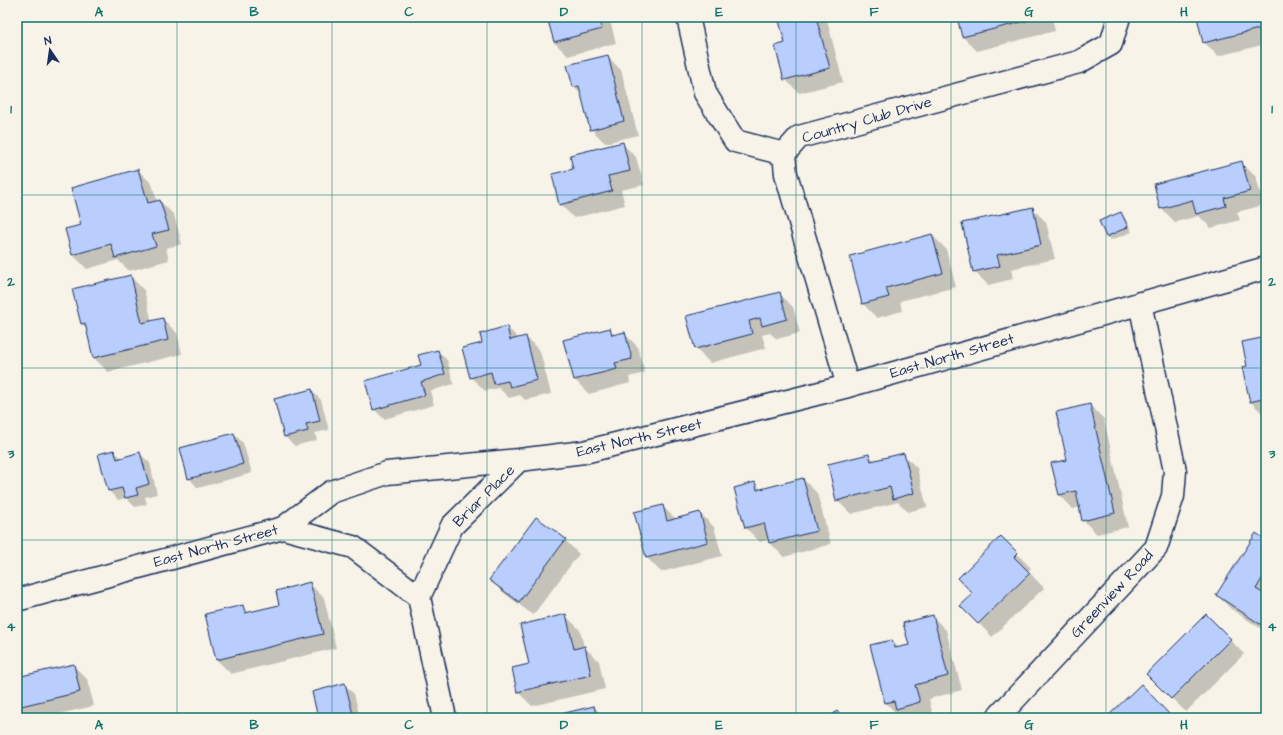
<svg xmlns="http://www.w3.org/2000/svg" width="1283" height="735" font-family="'Architects Daughter',sans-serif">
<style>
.shadow{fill:#0003}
.building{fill:#bacefe;stroke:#1b2f5e}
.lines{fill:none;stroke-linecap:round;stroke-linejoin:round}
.street-casing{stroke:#1b2f5e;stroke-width:25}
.street{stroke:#f7f3e8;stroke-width:22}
.grid{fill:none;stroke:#0f766e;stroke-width:1;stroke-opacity:0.55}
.labels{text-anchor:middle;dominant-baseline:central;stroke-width:4;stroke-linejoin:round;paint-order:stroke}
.street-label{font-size:15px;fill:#1b2f5e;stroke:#f7f3e8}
.neatline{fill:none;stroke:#0f766e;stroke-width:1.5}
.grid-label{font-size:13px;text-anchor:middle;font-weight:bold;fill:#0f766e}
</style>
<rect width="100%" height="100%" fill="#f7f3e8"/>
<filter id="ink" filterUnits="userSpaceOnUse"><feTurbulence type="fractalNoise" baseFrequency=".025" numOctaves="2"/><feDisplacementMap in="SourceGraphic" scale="8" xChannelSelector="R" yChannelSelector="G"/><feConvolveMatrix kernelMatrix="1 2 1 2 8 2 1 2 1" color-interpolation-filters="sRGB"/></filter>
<g filter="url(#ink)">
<path class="shadow" d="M548 17H609L616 43 568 56 554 42Z
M779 17H824L827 20 843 82 799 93 785 79 787 44Z
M958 17H1052L1055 31 977 51 963 37Z
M1198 17H1266V44L1218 56 1204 42Z
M607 56 621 70 638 135 605 143 591 129 582 96 574 87Z
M622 143 636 157 644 185 621 190 625 205 574 218 560 204 575 170Z
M1242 163 1256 177 1264 205 1237 212 1240 220 1211 228 1199 216 1175 222 1161 208Z
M138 170 152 184 157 201H160L174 215 182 244 166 248 169 260 129 271 118 260 87 269 73 255 66 230 82 226Z
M1032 208 1046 222 1055 259 1011 269 1013 279 988 285 974 271Z
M1121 213 1125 218 1132 232 1111 240 1106 236Z
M932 235 946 249 956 287 900 301 902 311 877 318 863 304Z
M130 276 144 290 152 322 163 319 177 333 182 354 108 372 94 358 87 329 81 323Z
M779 293 793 307 800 333 777 339 770 333 762 335 766 348 710 363 696 349Z
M507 327 519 339 526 337 540 351 551 394 525 400 520 395 509 398 499 388 485 391 471 377 484 344Z
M609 329 615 335 624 333 638 347 645 373 629 377 630 383 589 394 575 380Z
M1266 338V415L1265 416 1251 402 1248 366Z
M438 351 447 360 454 384 430 391 434 405 384 419 374 409Z
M311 390 321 400 329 430 315 433 317 440 295 446 285 437Z
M1090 405 1104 419 1128 527 1097 534 1083 520 1080 507 1073 509 1059 495 1068 460Z
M234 434 243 443 252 473 198 488 189 478Z
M114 451 122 458 140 454 150 463 157 494 145 497 147 504 135 507 126 498 118 500 109 491Z
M903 454 917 468 927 507 908 512 898 502 851 514 837 500 869 455 875 461Z
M803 479 817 493 831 544 784 557 770 543 769 539 760 542 746 528 755 483 762 490Z
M662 506 676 519 700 513 714 527 722 556 661 572 647 558Z
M1001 538 1031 568 1028 571 1044 588 992 637 962 606 975 594Z
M565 540 579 554 533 615 504 593 490 580Z
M1266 541V632L1231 609 1217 595Z
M310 584 324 598 336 648 231 674 217 660 242 606 249 613 280 606Z
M566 616 580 630 584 647 599 661 605 689 532 706 518 692 530 665Z
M932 616 946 630 962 690 929 699 933 716 926 718 900 717 886 703 871 646 892 641 899 648 910 645Z
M1206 616 1244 654 1186 712 1147 674Z
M73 665 87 679 94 706 41 718H17V678Z
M345 685 354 694 360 718H319Z
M1155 700 1172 718H1107Z
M594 707 605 718H548Z"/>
<path class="building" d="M547 17H599L602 29 554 42Z
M778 17H816L830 68 784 80 775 46 785 43Z
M957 17H1042L962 37Z
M1197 17H1260L1263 28 1203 43Z
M608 55 624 121 590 130 579 86 573 87 567 65Z
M623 142 630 171 608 176 612 191 559 205 552 174 573 169 570 155Z
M1242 161 1250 191 1224 198 1226 206 1196 214 1192 200 1160 209 1154 184Z
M138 169 148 203 160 200 169 230 152 234 156 246 115 258 111 244 72 255 65 229 81 225 71 188Z
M1033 207 1041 245 997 255 1000 266 973 272 962 223Z
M1121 212 1128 227 1106 237 1099 221Z
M932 234 943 273 886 288 889 297 862 304 850 256Z
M131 275 142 323 163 318 168 340 93 358 85 323 81 324 72 289Z
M780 292 787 319 762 326 760 318 749 321 752 334 695 349 686 316Z
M507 326 510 340 526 336 537 380 510 387 508 381 494 384 491 372 470 378 462 348 482 343 480 334Z
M610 328 612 335 625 332 632 359 615 363 617 369 574 380 563 340Z
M1266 337V398L1250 402 1242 367 1247 366 1242 342Z
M438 350 445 374 421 382 425 395 373 410 365 381 421 365 418 355Z
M312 389 320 421 306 424 308 431 284 437 274 399Z
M1090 404 1115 513 1082 521 1076 491 1059 495 1051 463 1067 460 1056 412Z
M234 433 243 464 188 479 180 448Z
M114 450 117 459 140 452 149 484 136 488 138 495 125 498 122 488 108 491 98 454Z
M904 453 914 493 893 499 890 487 836 501 828 464 869 454 871 461Z
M803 478 817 531 769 543 764 523 745 528 734 488 755 482 757 490Z
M663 505 667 521 700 512 708 542 646 558 634 512Z
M536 517 566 539 519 602 489 580Z
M1256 533 1266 540V572L1256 589 1266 595V628L1216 595Z
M1001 536 1018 553 1014 557 1030 573 978 624 960 606 973 594 958 578Z
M310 582 323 634 216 660 205 614 243 605 245 613 279 605 276 591Z
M566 614 574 649 585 646 591 675 517 692 512 668 529 664 520 625Z
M1206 614 1231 639 1171 699 1146 674Z
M933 615 948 676 915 685 920 702 896 709 894 701 885 703 870 645 892 640 895 648 909 645 903 623Z
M74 664 80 692 17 707V677Z
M345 683 354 718H318L312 692Z
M1141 684 1169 714 1165 718H1106Z
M594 706 597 718H544Z
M837 711 844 718H829Z"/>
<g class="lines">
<g class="street-casing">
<path id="street" d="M688 17 705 93 735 141 784 154
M848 386 786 174 784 154 799 137 1079 62 1111 44 1119 17
M283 528 353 547 419 597 445 718
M419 597 452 526 519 460
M17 600 283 528 331 492 387 473 519 460 584 452 848 386 1266 268
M997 718 1156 548 1173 496 1175 471 1140 303"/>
</g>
<use href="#street" class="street"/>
</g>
</g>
<path class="grid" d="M177 17V718M332 17V718M487 17V718M642 17V718M796 17V718M951 17V718M1106 17V718M17 195H1266M17 368H1266M17 540H1266"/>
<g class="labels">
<g class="street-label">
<text transform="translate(867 120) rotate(-16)">Country Club Drive</text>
<text transform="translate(952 356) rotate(-16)">East North Street</text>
<text transform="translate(639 438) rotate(-13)">East North Street</text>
<text transform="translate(484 496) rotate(-45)">Briar Place</text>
<text transform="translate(216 546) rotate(-15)">East North Street</text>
<text transform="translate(1112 594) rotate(-47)">Greenview Road</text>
</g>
</g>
<rect width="1283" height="735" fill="none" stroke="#f7f3e8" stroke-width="44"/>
<g transform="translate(50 50) rotate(347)" stroke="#f7f3e8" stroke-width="3" paint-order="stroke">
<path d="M0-3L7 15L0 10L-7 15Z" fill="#1b2f5e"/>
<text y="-6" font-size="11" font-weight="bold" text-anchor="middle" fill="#1b2f5e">N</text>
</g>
<rect x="22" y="22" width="1239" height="691" class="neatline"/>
<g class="grid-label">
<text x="99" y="16">A</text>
<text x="254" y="16">B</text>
<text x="409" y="16">C</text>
<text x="564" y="16">D</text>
<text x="719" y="16">E</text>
<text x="874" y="16">F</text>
<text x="1029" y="16">G</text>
<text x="1184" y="16">H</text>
<text x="11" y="113">1</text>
<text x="1272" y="113">1</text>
<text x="11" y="286">2</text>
<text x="1272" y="286">2</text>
<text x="11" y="458">3</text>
<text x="1272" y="458">3</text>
<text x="11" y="631">4</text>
<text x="1272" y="631">4</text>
<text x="99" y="729">A</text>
<text x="254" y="729">B</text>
<text x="409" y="729">C</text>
<text x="564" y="729">D</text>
<text x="719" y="729">E</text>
<text x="874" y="729">F</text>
<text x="1029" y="729">G</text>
<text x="1184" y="729">H</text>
</g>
</svg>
